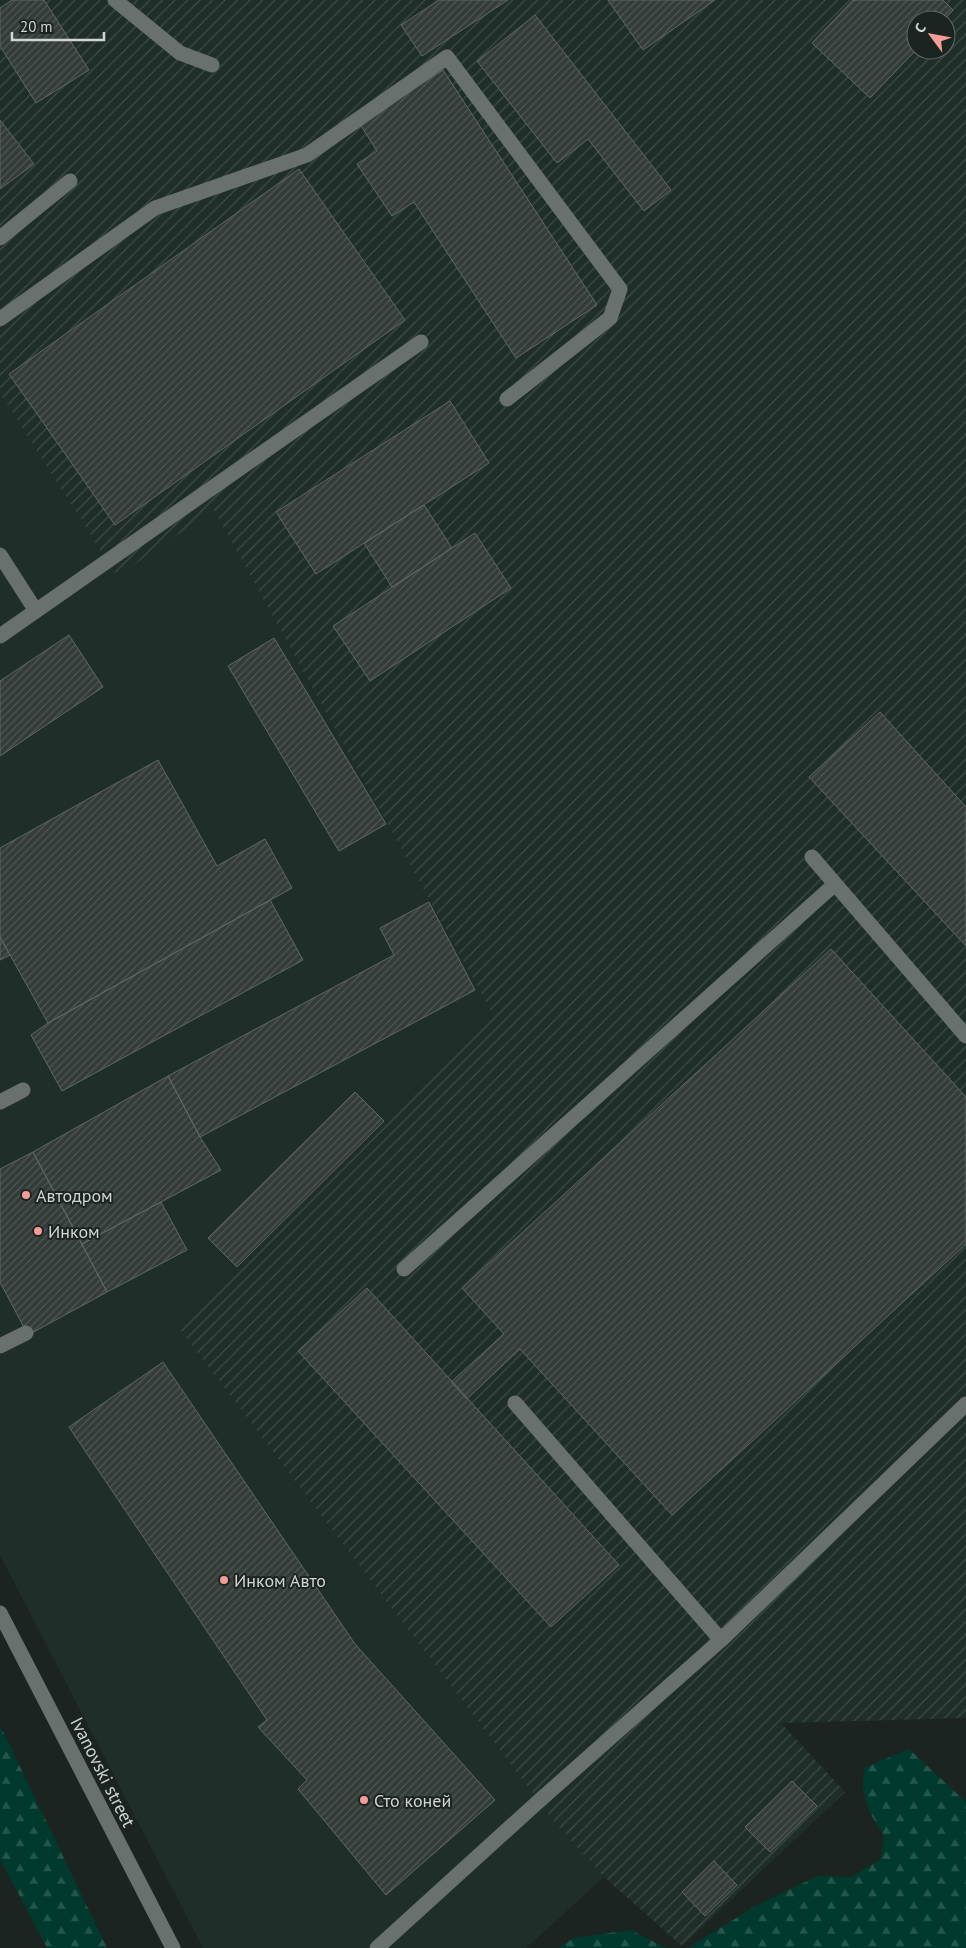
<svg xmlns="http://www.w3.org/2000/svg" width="966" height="1948" font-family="'PT Sans',sans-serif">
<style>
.built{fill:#202e29}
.industrial{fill:url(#industrial-furrows);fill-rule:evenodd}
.forest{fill:url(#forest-firs)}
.building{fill:url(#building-hatch);stroke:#5f6865}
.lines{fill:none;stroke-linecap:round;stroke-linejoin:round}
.service{stroke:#68716e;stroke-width:15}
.secondary{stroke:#68716e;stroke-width:15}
.poi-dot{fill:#f59c96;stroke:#1c2421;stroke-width:2}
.labels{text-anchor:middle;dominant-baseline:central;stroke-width:4;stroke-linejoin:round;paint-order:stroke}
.poi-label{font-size:18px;fill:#d1d6d4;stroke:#1c2421;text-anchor:start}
.street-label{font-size:18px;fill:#d1d6d4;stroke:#1c2421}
</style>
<defs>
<pattern id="industrial-furrows" width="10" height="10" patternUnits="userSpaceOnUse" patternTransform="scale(1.25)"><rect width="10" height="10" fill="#202e29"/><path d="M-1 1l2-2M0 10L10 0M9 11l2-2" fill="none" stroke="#3f4c47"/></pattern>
<pattern id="forest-firs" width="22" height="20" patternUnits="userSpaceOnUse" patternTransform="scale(1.25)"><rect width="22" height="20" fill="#003a2e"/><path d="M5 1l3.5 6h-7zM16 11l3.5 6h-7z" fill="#24564b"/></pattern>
<pattern id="building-hatch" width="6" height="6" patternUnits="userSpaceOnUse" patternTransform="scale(1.25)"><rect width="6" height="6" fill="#333c39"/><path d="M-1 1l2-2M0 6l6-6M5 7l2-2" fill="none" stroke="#505755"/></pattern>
</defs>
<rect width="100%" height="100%" fill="#1c2421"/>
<path class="built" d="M0 392 214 510 491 1011 384 1121 178 1327 556 1824 604 1877 526 1948H380L375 1942 368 1948H203L0 1555Z"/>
<path class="industrial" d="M2 0H966V1718L781 1723 845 1792 682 1946 604 1877 556 1824 178 1327 384 1121 491 1011 214 510 117 576 0 393V1ZM916 20H946V50H916Z"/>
<path class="forest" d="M0 1725 107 1948H47L0 1859Z
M909 1749 966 1802V1948H688L757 1905 818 1876 851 1877 881 1859 884 1836 870 1813 863 1789 864 1768Z
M631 1930 666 1948H559L573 1938Z"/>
<path class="building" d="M12 0H44L89 70 36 103 0 46V8Z
M439 0H508L422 56 401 25Z
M608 0H715L643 50Z
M853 0H943L953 10 944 20H916V50L870 98 812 43Z
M535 15 671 190 644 211 588 139 557 163 477 61Z
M443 70 597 305 516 358 414 202 392 216 357 164 377 151 360 124Z
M0 120 34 164 0 189Z
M299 169 405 320 115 525 9 374Z
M450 401 489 463 316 574 276 512Z
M424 505 452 548 392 587 364 543Z
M475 533 511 588 370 681 333 626Z
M69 635 103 687 0 756V681Z
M274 638 386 824 339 851 228 666Z
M880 712 966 807V946L809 777Z
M158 760 217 866 265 839 292 888 48 1023 0 937V848Z
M270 900 303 960 62 1091 31 1035 48 1023Z
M429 902 475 990 200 1137 168 1076 394 955 380 928Z
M0 937 10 955 0 960Z
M831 949 966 1097V1244L672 1515 520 1349 467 1399 451 1382 504 1334 462 1288Z
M168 1076 200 1137 221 1170 82 1244 33 1152Z
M355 1092 384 1121 237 1267 208 1238Z
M33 1152 107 1292 28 1335 0 1282V1169Z
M161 1202 187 1250 107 1292 82 1244Z
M367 1288 619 1565 551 1627 298 1351Z
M163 1362 355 1644 495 1800 386 1895 298 1789 307 1780 258 1727 267 1720 69 1427Z
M792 1781 817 1806 770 1852 745 1827Z
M714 1861 737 1885 705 1916 682 1892Z"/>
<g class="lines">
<path class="service" d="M115 0 180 53 212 65
M0 238 70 181
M0 319 155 208 307 155 447 57 620 289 610 318 507 399
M0 555 36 611
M0 636 421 342
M812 857 966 1036
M0 1102 23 1090
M404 1269 835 884
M0 1346 26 1333
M515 1403 721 1640
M377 1948 540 1800 721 1640 966 1404"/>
<path class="secondary" d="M0 1613 173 1948"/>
</g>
<g class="poi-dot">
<circle cx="26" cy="1195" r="5"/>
<circle cx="38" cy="1231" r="5"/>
<circle cx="224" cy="1580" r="5"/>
<circle cx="364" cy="1800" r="5"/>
</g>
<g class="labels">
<g class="poi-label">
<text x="36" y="1195">Автодром</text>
<text x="48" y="1231">Инком</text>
<text x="234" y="1580">Инком Авто</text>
<text x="374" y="1800">Сто коней</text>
</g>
<g class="street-label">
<text transform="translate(103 1772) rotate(63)">Ivanovski street</text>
</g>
</g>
<g transform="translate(931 35) rotate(302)"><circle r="24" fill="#1c2421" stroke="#646b69"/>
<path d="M0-4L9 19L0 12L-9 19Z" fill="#f59c96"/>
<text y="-8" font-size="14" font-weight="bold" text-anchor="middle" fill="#d1d6d4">С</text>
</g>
<path d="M12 32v8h92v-8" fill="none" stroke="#d1d6d4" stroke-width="2.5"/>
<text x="20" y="32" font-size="15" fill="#d1d6d4" stroke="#1c2421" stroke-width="4" paint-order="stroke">20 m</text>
</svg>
